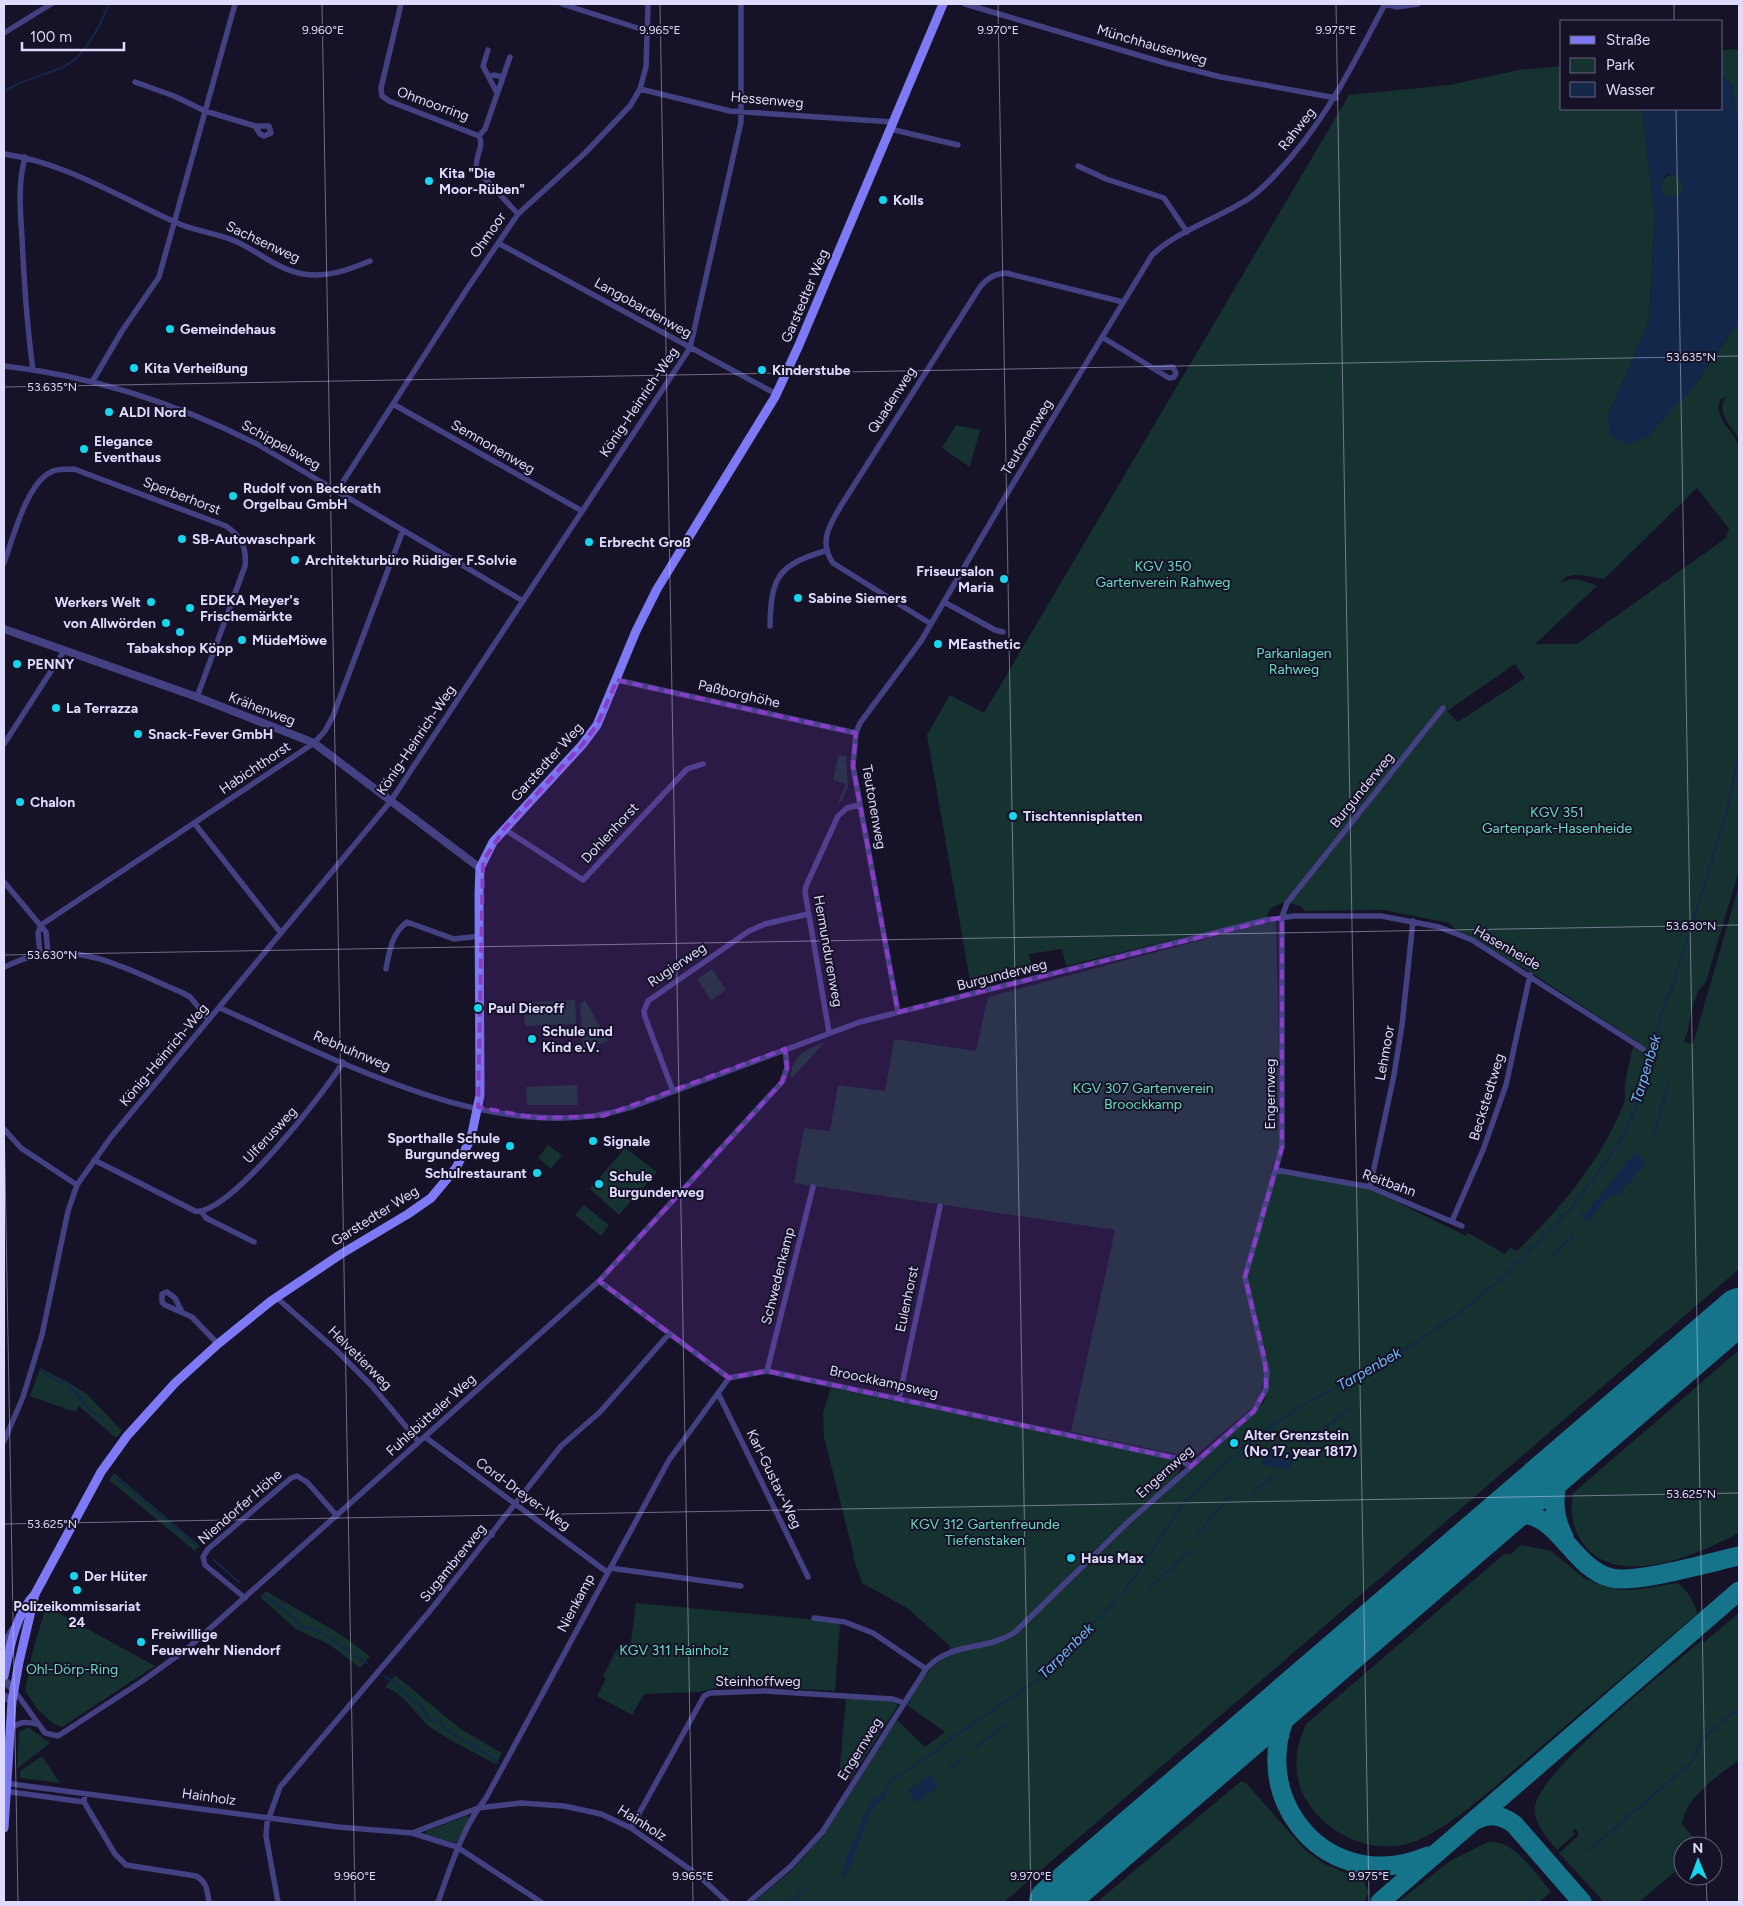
<svg xmlns="http://www.w3.org/2000/svg" width="1743" height="1906" font-family="Figtree,sans-serif">
<style>
.green{fill:#153130;fill-rule:evenodd}
.water{fill:#13274a;fill-rule:evenodd}
.lines{fill:none;stroke-linecap:round;stroke-linejoin:round}
.stream{stroke:#13274a;stroke-width:2}
.taxiway{stroke:#16748a;stroke-width:19}
.runway{stroke:#16748a;stroke-width:46}
.minor{stroke:#444183;stroke-width:5.5}
.tertiary{stroke:#444183;stroke-width:8}
.secondary{stroke:#7e79f5;stroke-width:9}
.marked{fill:#853ec5;fill-opacity:0.2;stroke:#853ec5;stroke-width:4;stroke-dasharray:10 6;stroke-linejoin:round}
.ticks{fill:none;stroke:#dfdbfc;stroke-width:1;stroke-opacity:0.45}
.poi-dot{fill:#16d6ed;stroke:#161227;stroke-width:2}
.labels{text-anchor:middle;dominant-baseline:central;stroke-width:4;stroke-linejoin:round;paint-order:stroke}
.street-label{font-size:14px;fill:#dfdbfc;stroke:#161227}
.poi-label{font-size:14px;font-weight:bold;fill:#dfdbfc;stroke:#161227;text-anchor:start}
.park-label{font-size:14px;fill:#6bd8be;stroke:#161227}
.water-label{font-size:15px;font-style:italic;fill:#71b6f4;stroke:#161227}
.ticks-label{font-size:12px;text-anchor:middle;fill:#dfdbfc;stroke:#161227;stroke-width:4;stroke-linejoin:round;paint-order:stroke}
</style>
<rect width="100%" height="100%" fill="#161227"/>
<path class="green" d="M1739 49V129L1732 85 1722 75V50Z
M1562 66V109H1642L1655 217 1649 321 1608 416 1692 389 1739 322V440C1731 424 1715 414 1726 396L1720 400C1714 420 1733 429 1739 446V870L1706 982C1690 996 1692 1023 1684 1042L1693 1044 1739 885V1269L1004 1902H754L794 1868 825 1832 897 1720 925 1747 945 1732 907 1705C921 1682 927 1667 951 1654L950 1646 907 1608 862 1583 853 1557 854 1556 824 1437 823 1412 831 1388 1180 1461 1181 1465 1177 1477 1092 1552 1096 1556 1129 1524 1255 1413 1264 1402 1270 1382 1264 1381 1258 1399 1252 1408 1195 1456 1181 1455 1071 1432 1115 1230 794 1183 804 1128 830 1131 838 1085 885 1091 894 1039 976 1051 988 997 1276 920 1281 1141 1271 1172 1342 1183 1375 1191 1466 1236 1468 1233 1505 1254 1510 1247 1517 1251C1562 1207 1600 1162 1624 1103 1626 1097 1624 1091 1625 1084 1627 1072 1630 1059 1633 1047L1639 1043 1530 972 1472 938 1460 934 1449 923 1384 910 1305 911 1300 906 1285 902 1271 908 1266 917 1066 966 1062 949 1029 954 1033 974 971 986 927 735 950 695 984 713 1349 95 1449 85 1519 70ZM1697 488 1729 529 1726 538 1577 644H1535L1597 586C1582 580 1574 576 1560 583 1570 569 1588 577 1604 579ZM1515 664 1525 678 1458 722 1447 711ZM1265 1449 1293 1453 1291 1467 1262 1465Z
M1661 186a11 11 0 1 1 22 0a11 11 0 1 1-22 0Z
M956 425 980 430 970 467 942 448Z
M839 755 846 756 848 787 840 803 838 802 846 784 833 780Z
M712 969 726 990 711 1000 697 979Z
M575 1000 576 1024 525 1026 524 1002Z
M585 1000 608 1041 583 1050 580 1004Z
M825 1042 793 1077 790 1076C795 1053 804 1051 825 1042Z
M577 1085 578 1105H527L526 1087Z
M548 1145 562 1155 551 1169 538 1158Z
M625 1148 657 1172 619 1215 590 1189Z
M584 1205 609 1225 601 1236 575 1215Z
M1739 1350V1533C1701 1553 1621 1589 1586 1547 1572 1531 1570 1513 1573 1493Z
M40 1368 66 1381 87 1394 122 1431 116 1438 79 1406 75 1412 30 1396Z
M114 1473 199 1545 195 1551 109 1480Z
M1521 1545 1551 1551 1584 1578 1606 1587 1622 1590 1641 1589 1677 1583C1686 1588 1696 1604 1697 1614 1640 1662 1583 1711 1527 1759 1496 1785 1448 1831 1410 1843 1372 1855 1329 1835 1308 1803 1292 1778 1294 1750 1306 1724L1504 1554H1511Z
M266 1591 340 1634 370 1656 360 1668 330 1645 296 1629 260 1597Z
M636 1603 840 1622 835 1691 770 1687H719L699 1692 644 1694 632 1715 597 1696 606 1679 603 1676 617 1649H630Z
M46 1606 155 1666 62 1727 54 1724 38 1710 25 1691 33 1650Z
M1739 1613V1760C1717 1777 1687 1795 1682 1824L1701 1846H1683V1865L1639 1902H1604L1559 1853 1578 1836V1832L1575 1829 1573 1831 1575 1834 1557 1850C1548 1839 1532 1822 1535 1806 1541 1770 1669 1668 1702 1640L1704 1642Z
M395 1675 462 1730 502 1753 496 1764C475 1753 454 1743 434 1730 416 1717 407 1695 385 1687Z
M846 1698 892 1701 898 1705 851 1779 839 1777Z
M28 1727 50 1743 17 1769 19 1732Z
M42 1756 60 1783 20 1778V1771Z
M1241 1781 1246 1783 1306 1851 1325 1864 1363 1880 1369 1892 1364 1902H1097Z
M466 1816 470 1817 456 1843 425 1834 427 1831Z
M1488 1842C1514 1839 1536 1874 1551 1892L1539 1902H1398L1450 1861Z"/>
<path class="water" d="M1722 75 1732 85 1739 129V322L1692 389 1646 438 1626 444 1610 435 1608 416 1649 321 1655 217 1642 109H1722ZM1670 174 1678 177 1683 185 1681 194 1672 197 1663 193 1661 184 1665 176Z
M1635 1152 1646 1162 1619 1195H1610L1587 1222 1582 1218Z
M1265 1448 1293 1453 1291 1467 1288 1469 1262 1465Z
M930 1774 939 1786 916 1803 908 1791Z
M882 1793 886 1796 872 1809 846 1876 842 1879 844 1865 868 1806Z"/>
<g class="lines">
<path class="stream" d="M4 91C22 80 42 76 61 68 85 58 100 26 109 4
M1653 1137 1669 1082
M1582 1214 1584 1215
M1554 1254 1574 1235
M41 1370 50 1377 68 1384 87 1407 105 1422
M1307 1444 1349 1408
M114 1476 199 1547
M1251 1494 1272 1477
M1194 1538 1231 1495
M214 1560 240 1583
M1149 1588 1190 1551
M262 1594 283 1608 302 1626 320 1632 367 1663
M384 1676 400 1686V1690L423 1708 429 1720H438C442 1723 445 1728 449 1731 465 1743 484 1749 498 1763
M976 1747 1005 1724
M948 1769 963 1758
M883 1796 892 1780 931 1755 953 1737 1033 1683 1052 1666 1064 1651 1114 1603 1135 1576 1183 1504 1224 1463 1238 1454 1243 1446 1298 1408 1408 1347 1458 1314 1503 1277 1572 1207 1615 1150 1626 1131 1638 1100 1641 1077 1653 1052 1661 1013 1672 988 1726 815 1739 751
M1587 1852 1693 1761 1701 1740 1739 1708
M790 1902 806 1889
M1529 1902 1535 1898"/>
<path class="taxiway" d="M1491 1524C1553 1487 1564 1566 1611 1578 1635 1584 1711 1562 1739 1556
M1564 1537C1549 1508 1553 1481 1571 1456
M1303 1687C1231 1780 1319 1902 1428 1856
M1476 1820C1490 1813 1502 1815 1514 1824L1582 1902
M1380 1902 1739 1591"/>
<path class="runway" d="M1052 1902 1739 1311"/>
<path class="minor" d="M401 4 381 88 382 96 389 101 479 136C485 148 473 158 477 170L518 214
M562 4 647 31
M965 4 1165 63 1221 77 1336 98
M1385 4 1397 7 1418 4
M4 33 51 4
M488 50 483 66 497 93
M489 77 494 75 503 77
M135 82 174 96 205 111 255 126 260 134 264 136 271 133 269 126H255
M640 89 730 111 893 122
M890 129 958 145
M479 136 485 129 510 57
M4 154C66 163 119 197 177 223 195 231 216 233 235 241 258 251 278 270 303 274 327 278 348 270 370 261
M25 157C18 183 20 209 22 237 24 281 27 326 33 370
M1078 166 1106 179 1164 198 1187 232
M498 243 776 394
M1102 337 1169 378 1174 377 1176 373 1173 367 1153 368
M4 366C92 376 178 404 257 444L523 601
M92 382 122 331 159 277 235 4
M393 404 582 511
M337 491 467 289 518 214 585 153 630 106 640 89 646 67 648 4
M4 563C13 538 27 483 51 472 58 468 66 470 74 469L226 526C241 536 247 548 245 566L197 697
M944 602 995 630 1003 632
M931 624 833 563C818 542 830 524 842 504L980 287C988 278 994 274 1006 273L1123 302
M770 626C771 577 778 565 825 551
M617 680 856 733
M4 744 64 651
M195 824 281 933
M504 829 583 880 687 769 703 764
M4 882 46 932 48 953
M41 925 314 743 325 731 333 716 403 530
M40 954 38 933 41 925
M4 967C16 962 28 956 41 954 90 946 137 974 181 992L190 997 209 1020
M386 969C389 952 392 933 407 922L454 939 480 936
M220 1008C338 1060 501 1150 632 1107L860 1022 1265 920 1294 916H1381L1439 927 1472 940 1643 1049
M898 1012 853 766 856 733 860 723 921 641 1014 482 1152 255C1180 229 1220 218 1251 197 1266 186 1279 171 1292 156 1331 110 1357 57 1385 4
M829 1032 805 892 806 886 838 816 847 808 859 805
M673 1091 645 1017 644 1011 648 1001 749 931 765 924 808 914
M4 1129 21 1148 77 1185
M94 1160 195 1211C228 1217 326 1091 343 1062
M1276 1170 1370 1187 1462 1226
M1370 1187 1394 1075 1402 1025 1413 921
M201 1211 206 1218 254 1242
M1452 1221 1483 1150 1506 1085 1530 975
M599 1281 729 1378 767 1371 1180 1459 1190 1467
M277 1298 336 1350 372 1386 419 1442
M182 1312 175 1298 167 1292 162 1294V1302L165 1305 192 1317 218 1344
M767 1371 813 1187
M718 1393 808 1577
M899 1398 940 1206
M425 1437 607 1572
M4 1441 23 1397 42 1335 68 1211 77 1185 111 1137 390 802 690 348 741 122V4
M482 1529 492 1535
M610 1568 741 1586
M245 1598 205 1565 203 1557 208 1549 291 1478 297 1476 307 1482 337 1516
M814 1618 845 1622 873 1633 926 1669
M14 1690 45 1733 58 1736 141 1682 188 1648 599 1281 782 1082 787 1068 785 1049
M10 1729C19 1722 25 1721 37 1724
M4 1783 338 1827 412 1833 478 1808 521 1803 564 1806 601 1814 631 1828 698 1875 727 1902
M4 1791 84 1802
M85 1794 84 1802 115 1854 126 1865 196 1876C207 1882 207 1890 209 1902
M631 1828 704 1696 710 1693 765 1691 893 1699 904 1703
M412 1833 457 1847 541 1902
M278 1902 266 1836 267 1823 280 1787 429 1612 561 1446 600 1412 669 1334
M438 1902C451 1866 462 1828 486 1798L669 1460 729 1378
M749 1902 791 1866 823 1831 926 1669C951 1641 983 1652 1014 1633L1127 1523 1254 1411 1266 1389 1267 1372 1245 1277 1282 1147V917L1287 903 1443 708"/>
<path class="tertiary" d="M4 629 197 697 314 743 480 868
M4 1644 13 1630
M4 1680 14 1690
M4 1696 12 1701"/>
<path class="secondary" d="M4 1676C10 1647 15 1615 35 1594L101 1472 127 1436 175 1383 218 1344 271 1301 341 1254 408 1214 431 1198 456 1168 471 1138 480 1095 479 894 480 868 493 842 582 745 597 725 636 631 657 589 775 397 799 345 943 4
M4 1828 12 1701 19 1662 35 1594"/>
</g>
<path class="marked" d="M617 680 856 733 853 766 898 1012 1282 917V1147L1245 1277 1265 1360 1266 1389 1254 1411 1190 1467 1180 1459 767 1371 729 1378 599 1281 782 1082 787 1068 785 1049 603 1116 536 1118 478 1107 483 861 504 829 582 745 597 725Z"/>
<path class="ticks" d="M322 4 355 1902M660 4 693 1902M998 4 1031 1902M1336 4 1369 1902M1674 4V21M1676 109 1706 1846M4 387 1739 356M4 955 1739 925M4 1110 18 1902M4 1524 1739 1493M1706 1876 1707 1902"/>
<g class="poi-dot">
<circle cx="429" cy="181" r="5"/>
<circle cx="883" cy="200" r="5"/>
<circle cx="170" cy="329" r="5"/>
<circle cx="134" cy="368" r="5"/>
<circle cx="762" cy="370" r="5"/>
<circle cx="109" cy="412" r="5"/>
<circle cx="84" cy="449" r="5"/>
<circle cx="233" cy="496" r="5"/>
<circle cx="182" cy="539" r="5"/>
<circle cx="589" cy="542" r="5"/>
<circle cx="295" cy="560" r="5"/>
<circle cx="1004" cy="579" r="5"/>
<circle cx="798" cy="598" r="5"/>
<circle cx="151" cy="602" r="5"/>
<circle cx="190" cy="608" r="5"/>
<circle cx="166" cy="623" r="5"/>
<circle cx="180" cy="632" r="5"/>
<circle cx="242" cy="640" r="5"/>
<circle cx="938" cy="644" r="5"/>
<circle cx="17" cy="664" r="5"/>
<circle cx="56" cy="708" r="5"/>
<circle cx="138" cy="734" r="5"/>
<circle cx="20" cy="802" r="5"/>
<circle cx="1013" cy="816" r="5"/>
<circle cx="478" cy="1008" r="5"/>
<circle cx="532" cy="1039" r="5"/>
<circle cx="593" cy="1141" r="5"/>
<circle cx="510" cy="1146" r="5"/>
<circle cx="537" cy="1173" r="5"/>
<circle cx="599" cy="1184" r="5"/>
<circle cx="1234" cy="1443" r="5"/>
<circle cx="1071" cy="1558" r="5"/>
<circle cx="74" cy="1576" r="5"/>
<circle cx="77" cy="1590" r="5"/>
<circle cx="141" cy="1642" r="5"/>
</g>
<g class="labels">
<g class="street-label">
<text transform="translate(1152 45) rotate(16)">Münchhausenweg</text>
<text transform="translate(767 100) rotate(5)">Hessenweg</text>
<text transform="translate(433 104) rotate(20)">Ohmoorring</text>
<text transform="translate(1297 129) rotate(-52)">Rahweg</text>
<text transform="translate(488 235) rotate(-55)">Ohmoor</text>
<text transform="translate(263 242) rotate(25)">Sachsenweg</text>
<text transform="translate(805 296) rotate(-67)">Garstedter Weg</text>
<text transform="translate(643 308) rotate(29)">Langobardenweg</text>
<text transform="translate(892 400) rotate(-57)">Quadenweg</text>
<text transform="translate(639 402) rotate(-56)">König-Heinrich-Weg</text>
<text transform="translate(1027 437) rotate(-59)">Teutonenweg</text>
<text transform="translate(281 445) rotate(29)">Schippelsweg</text>
<text transform="translate(493 447) rotate(30)">Semnonenweg</text>
<text transform="translate(182 496) rotate(21)">Sperberhorst</text>
<text transform="translate(739 694) rotate(13)">Paßborghöhe</text>
<text transform="translate(262 709) rotate(21)">Krähenweg</text>
<text transform="translate(416 740) rotate(-56)">König-Heinrich-Weg</text>
<text transform="translate(547 762) rotate(-48)">Garstedter Weg</text>
<text transform="translate(255 768) rotate(-34)">Habichthorst</text>
<text transform="translate(1362 790) rotate(-51)">Burgunderweg</text>
<text transform="translate(874 807) rotate(80)">Teutonenweg</text>
<text transform="translate(610 833) rotate(-47)">Dohlenhorst</text>
<text transform="translate(1507 948) rotate(30)">Hasenheide</text>
<text transform="translate(828 951) rotate(80)">Hermundurenweg</text>
<text transform="translate(677 965) rotate(-34)">Rugierweg</text>
<text transform="translate(1002 975) rotate(-14)">Burgunderweg</text>
<text transform="translate(352 1051) rotate(23)">Rebhuhnweg</text>
<text transform="translate(1385 1053) rotate(-80)">Lehmoor</text>
<text transform="translate(164 1055) rotate(-50)">König-Heinrich-Weg</text>
<text transform="translate(1270 1094) rotate(-90)">Engernweg</text>
<text transform="translate(1487 1097) rotate(-73)">Beckstedtweg</text>
<text transform="translate(270 1135) rotate(-47)">Ulferusweg</text>
<text transform="translate(1389 1183) rotate(20)">Reitbahn</text>
<text transform="translate(375 1216) rotate(-32)">Garstedter Weg</text>
<text transform="translate(778 1276) rotate(-76)">Schwedenkamp</text>
<text transform="translate(907 1299) rotate(-78)">Eulenhorst</text>
<text transform="translate(360 1358) rotate(45)">Helvetierweg</text>
<text transform="translate(884 1382) rotate(12)">Broockkampsweg</text>
<text transform="translate(431 1415) rotate(-42)">Fuhlsbütteler Weg</text>
<text transform="translate(1165 1472) rotate(-42)">Engernweg</text>
<text transform="translate(774 1479) rotate(64)">Karl-Gustav-Weg</text>
<text transform="translate(523 1494) rotate(36)">Cord-Dreyer-Weg</text>
<text transform="translate(240 1507) rotate(-41)">Niendorfer Höhe</text>
<text transform="translate(453 1563) rotate(-51)">Sugambrerweg</text>
<text transform="translate(576 1603) rotate(-62)">Nienkamp</text>
<text x="758" y="1681">Steinhoffweg</text>
<text transform="translate(860 1749) rotate(-58)">Engernweg</text>
<text transform="translate(209 1797) rotate(8)">Hainholz</text>
<text transform="translate(642 1823) rotate(32)">Hainholz</text>
</g>
<g class="poi-label">
<text x="439" y="173">Kita "Die<tspan x="439" dy="16">Moor-Rüben"</tspan></text>
<text x="893" y="200">Kolls</text>
<text x="180" y="329">Gemeindehaus</text>
<text x="144" y="368">Kita Verheißung</text>
<text x="772" y="370">Kinderstube</text>
<text x="119" y="412">ALDI Nord</text>
<text x="94" y="441">Elegance<tspan x="94" dy="16">Eventhaus</tspan></text>
<text x="243" y="488">Rudolf von Beckerath<tspan x="243" dy="16">Orgelbau GmbH</tspan></text>
<text x="192" y="539">SB-Autowaschpark</text>
<text x="599" y="542">Erbrecht Groß</text>
<text x="305" y="560">Architekturbüro Rüdiger F.Solvie</text>
<text x="994" y="571" text-anchor="end">Friseursalon<tspan x="994" dy="16">Maria</tspan></text>
<text x="808" y="598">Sabine Siemers</text>
<text x="200" y="600">EDEKA Meyer's<tspan x="200" dy="16">Frischemärkte</tspan></text>
<text x="141" y="602" text-anchor="end">Werkers Welt</text>
<text x="156" y="623" text-anchor="end">von Allwörden</text>
<text x="252" y="640">MüdeMöwe</text>
<text x="948" y="644">MEasthetic</text>
<text x="180" y="648" text-anchor="middle">Tabakshop Köpp</text>
<text x="27" y="664">PENNY</text>
<text x="66" y="708">La Terrazza</text>
<text x="148" y="734">Snack-Fever GmbH</text>
<text x="30" y="802">Chalon</text>
<text x="1023" y="816">Tischtennisplatten</text>
<text x="488" y="1008">Paul Dieroff</text>
<text x="542" y="1031">Schule und<tspan x="542" dy="16">Kind e.V.</tspan></text>
<text x="500" y="1138" text-anchor="end">Sporthalle Schule<tspan x="500" dy="16">Burgunderweg</tspan></text>
<text x="603" y="1141">Signale</text>
<text x="527" y="1173" text-anchor="end">Schulrestaurant</text>
<text x="609" y="1176">Schule<tspan x="609" dy="16">Burgunderweg</tspan></text>
<text x="1244" y="1435">Alter Grenzstein<tspan x="1244" dy="16">(No 17, year 1817)</tspan></text>
<text x="1081" y="1558">Haus Max</text>
<text x="84" y="1576">Der Hüter</text>
<text x="77" y="1606" text-anchor="middle">Polizeikommissariat<tspan x="77" dy="16">24</tspan></text>
<text x="151" y="1634">Freiwillige<tspan x="151" dy="16">Feuerwehr Niendorf</tspan></text>
</g>
<g class="park-label">
<text x="1163" y="566">KGV 350<tspan x="1163" dy="16">Gartenverein Rahweg</tspan></text>
<text x="1294" y="653">Parkanlagen<tspan x="1294" dy="16">Rahweg</tspan></text>
<text x="1557" y="812">KGV 351<tspan x="1557" dy="16">Gartenpark-Hasenheide</tspan></text>
<text x="1143" y="1088">KGV 307 Gartenverein<tspan x="1143" dy="16">Broockkamp</tspan></text>
<text x="985" y="1524">KGV 312 Gartenfreunde<tspan x="985" dy="16">Tiefenstaken</tspan></text>
<text x="674" y="1650">KGV 311 Hainholz</text>
<text x="72" y="1669">Ohl-Dörp-Ring</text>
</g>
<g class="water-label">
<text transform="translate(1646 1069) rotate(-73)">Tarpenbek</text>
<text transform="translate(1369 1369) rotate(-30)">Tarpenbek</text>
<text transform="translate(1066 1651) rotate(-45)">Tarpenbek</text>
</g>
</g>
<g class="ticks-label">
<text x="323" y="34">9.960°E</text>
<text x="660" y="34">9.965°E</text>
<text x="998" y="34">9.970°E</text>
<text x="1336" y="34">9.975°E</text>
<text x="1691" y="361">53.635°N</text>
<text x="52" y="391">53.635°N</text>
<text x="1691" y="930">53.630°N</text>
<text x="52" y="959">53.630°N</text>
<text x="1691" y="1498">53.625°N</text>
<text x="52" y="1528">53.625°N</text>
<text x="355" y="1880">9.960°E</text>
<text x="693" y="1880">9.965°E</text>
<text x="1031" y="1880">9.970°E</text>
<text x="1369" y="1880">9.975°E</text>
</g>
<rect width="1743" height="1906" fill="none" stroke="#dfdbfc" stroke-width="10"/>
<rect x="1560" y="20" width="162" height="90" fill="#161227" stroke="#66627c"/>
<rect x="1570" y="36" width="25" height="8" fill="#7e79f5" stroke="#66627c"/>
<text x="1606" y="45" font-size="15" fill="#dfdbfc">Straße</text>
<rect x="1570" y="58" width="25" height="15" fill="#153130" stroke="#66627c"/>
<text x="1606" y="70" font-size="15" fill="#dfdbfc">Park</text>
<rect x="1570" y="82" width="25" height="15" fill="#13274a" stroke="#66627c"/>
<text x="1606" y="95" font-size="15" fill="#dfdbfc">Wasser</text>
<g transform="translate(1698 1861) rotate(359)"><circle r="24" fill="#161227" stroke="#66627c"/>
<path d="M0-4L9 19L0 12L-9 19Z" fill="#16d6ed"/>
<text y="-8" font-size="14" font-weight="bold" text-anchor="middle" fill="#dfdbfc">N</text>
</g>
<path d="M22 42v8h102v-8" fill="none" stroke="#dfdbfc" stroke-width="2.5"/>
<text x="30" y="42" font-size="15" fill="#dfdbfc" stroke="#161227" stroke-width="4" paint-order="stroke">100 m</text>
</svg>
